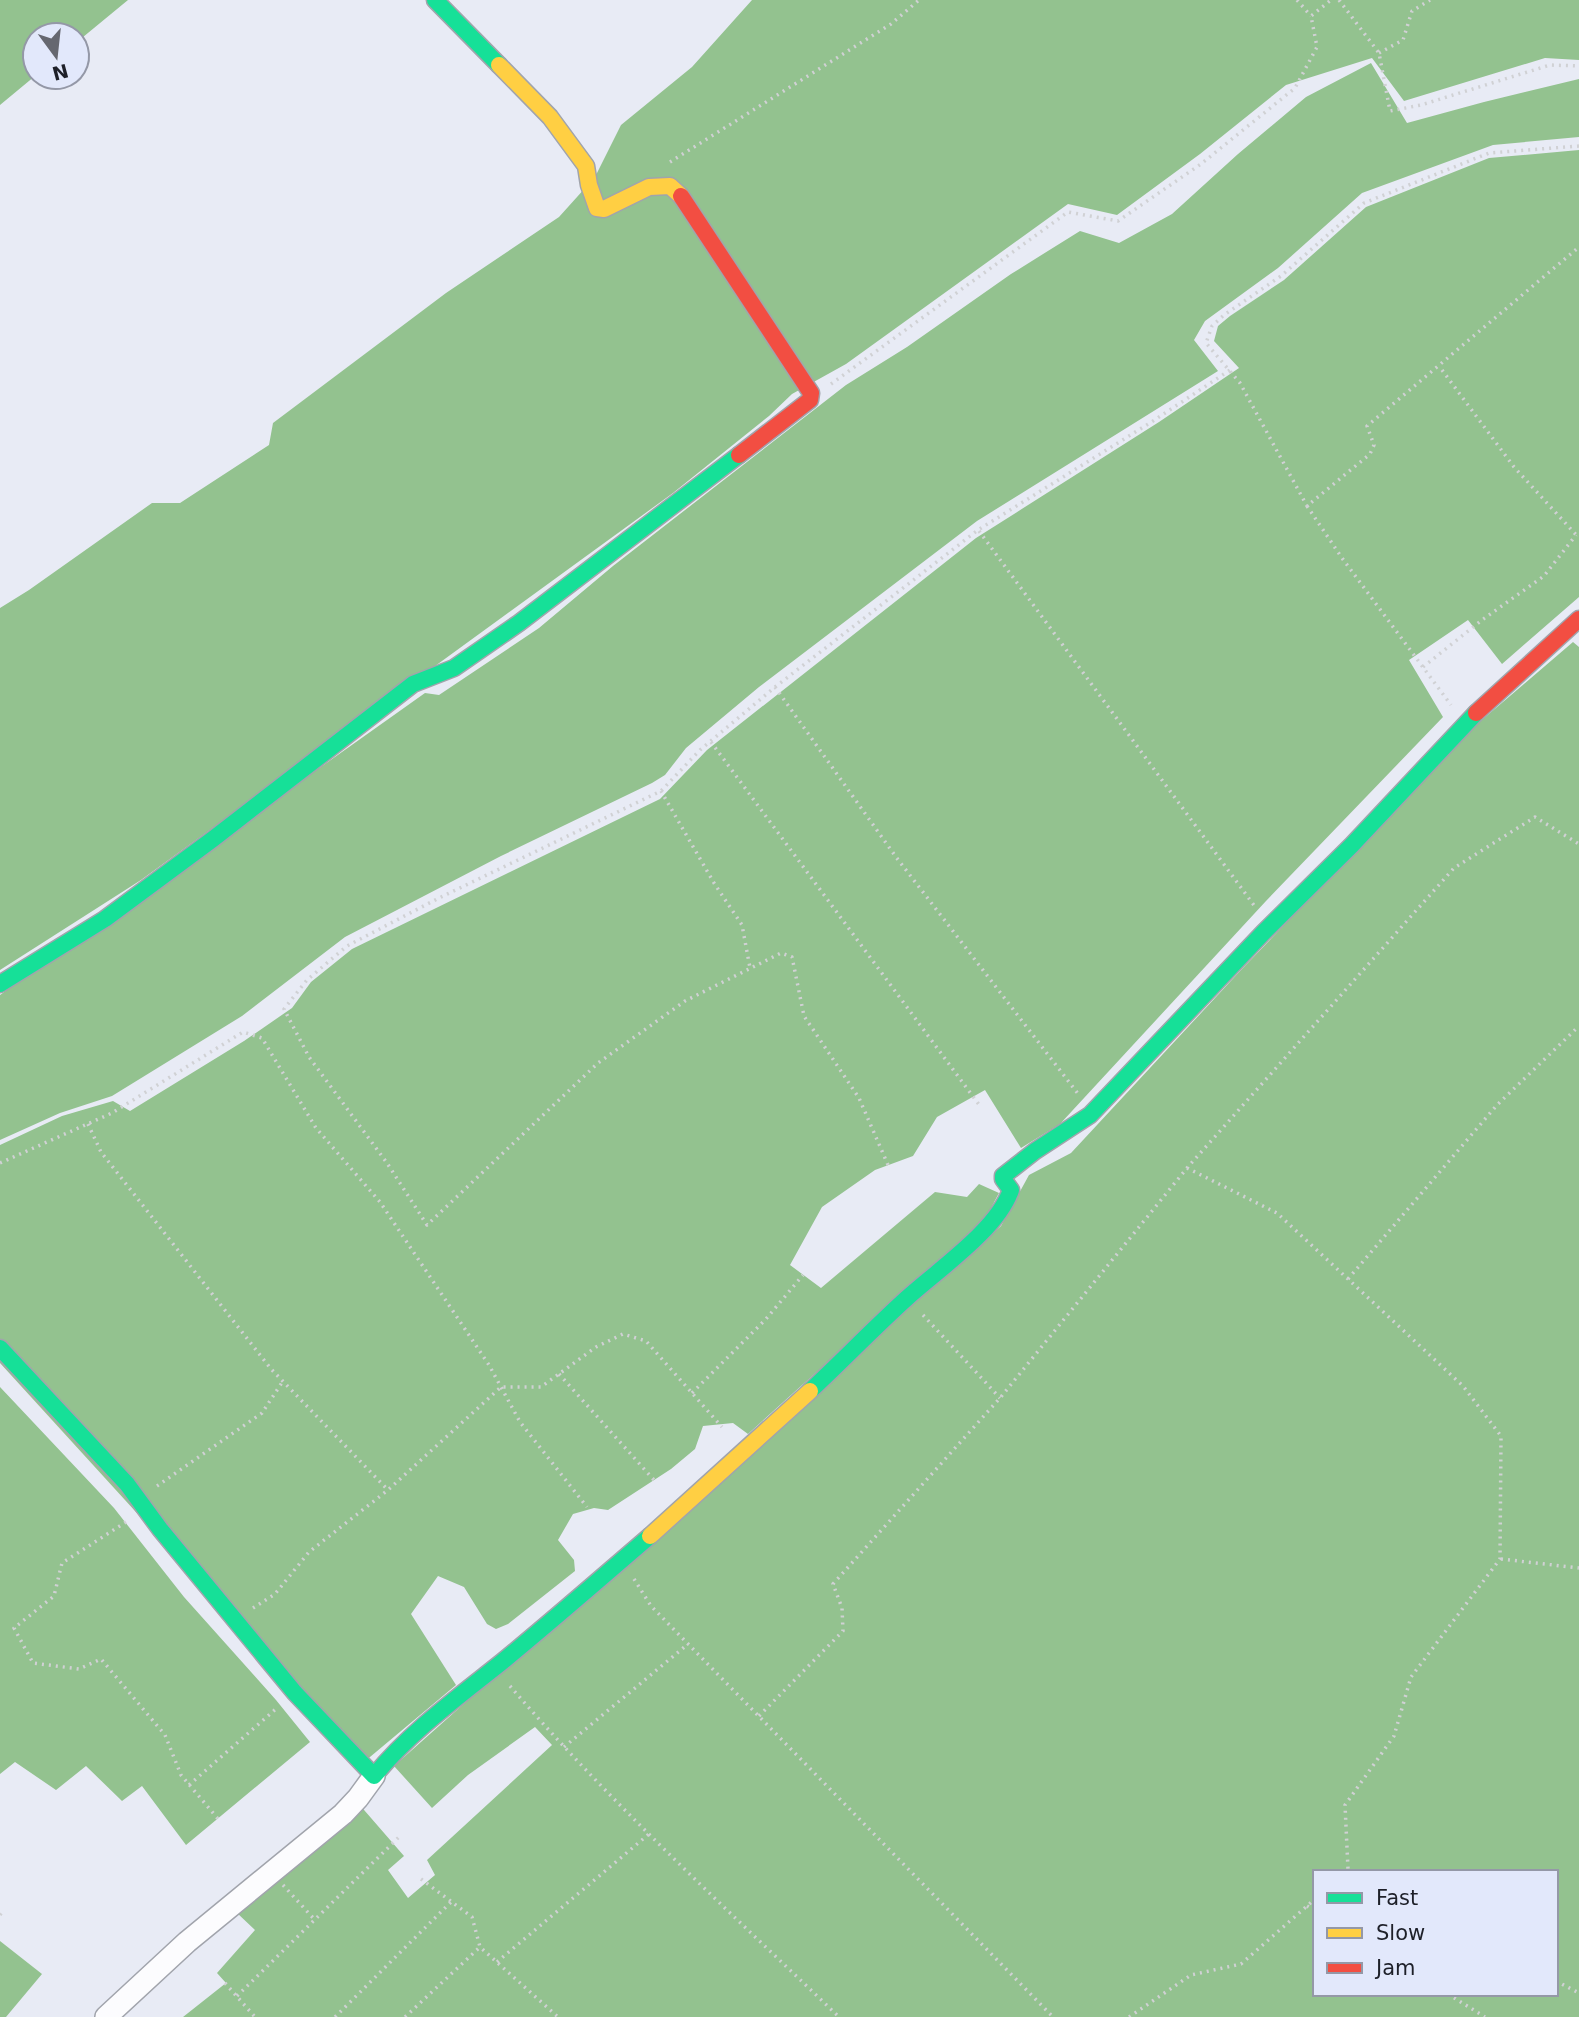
<svg xmlns="http://www.w3.org/2000/svg" width="1579" height="2017" font-family="'DejaVu Sans',sans-serif">
<style>
.water{fill:#93c28f;fill-rule:evenodd}
.lines{fill:none;stroke-linecap:round;stroke-linejoin:round}
.street-casing{stroke:#a1a4ac;stroke-width:24}
.fast-casing{stroke:#a1a4ac;stroke-width:19}
.slow-casing{stroke:#a1a4ac;stroke-width:19}
.jam-casing{stroke:#a1a4ac;stroke-width:19}
.path{stroke:#d0d1d4;stroke-width:3.5;stroke-dasharray:2 5;stroke-linecap:butt}
.street{stroke:#fcfcfe;stroke-width:21}
.fast{stroke:#16e098;stroke-width:16}
.slow{stroke:#ffcf43;stroke-width:16}
.jam{stroke:#f24e42;stroke-width:16}
</style>
<rect width="100%" height="100%" fill="#e8ebf5"/>
<path class="water" d="M0 0H128L77 42V35H35V76L0 105Z
M752 0H1579V60L1545 58 1404 101 1372 58 1286 85 1200 154 1117 215 1068 204 846 364 792 394 769 416 673 493 141 880 0 970V608L29 590 152 503H180L269 445 273 423 446 293 559 217 595 177 621 125 692 67Z
M1371 63 1407 123 1484 102 1579 79V137L1493 145 1362 193 1278 268 1205 321 1194 340 1218 371 977 521 759 687 686 748 665 775 652 783 501 856 345 937 242 1016 112 1096 60 1113 0 1140V995L425 693 439 695 539 628 613 566 846 385 907 347 1011 274 1080 231 1119 243 1172 214 1238 154 1306 97Z
M1579 150V597L1502 664 1468 620 1409 660 1443 717 1266 901 1060 1124 1021 1148 985 1090 937 1117 913 1156 875 1170 822 1207 790 1265 821 1288 935 1192 967 1197 979 1184 999 1193 984 1221 748 1434 733 1423 703 1426 695 1449 671 1469 608 1510 594 1508 573 1514 558 1540 574 1560 575 1571 508 1624 496 1629 487 1624 464 1587 438 1576 411 1614 456 1685 364 1762 0 1363V1145L62 1116 113 1101 130 1111 244 1041 292 1008 311 982 352 949 660 799 707 750 976 538 1159 422 1239 368 1214 341 1218 326 1230 316 1284 280 1366 207 1489 158Z
M1573 642 1579 647V2017H183L226 1983 217 1973 255 1930 236 1912 358 1803 404 1856 388 1870 408 1898 435 1875 427 1860 552 1745 535 1727 468 1775 432 1808 394 1766 1001 1226 1029 1175 1071 1153 1241 970 1476 725ZM1315 1872H1556V1994H1315Z
M0 1387 114 1508 184 1597 276 1700 310 1742 186 1845 142 1786 122 1801 86 1766 56 1790 15 1762 0 1774Z
M0 1941 42 1974 6 2017H0Z"/>
<g class="lines">
<g class="street-casing">
<path id="street" d="M106 2017 187 1942 343 1814 358 1798 374 1776"/>
</g>
<g class="fast-casing">
<path id="fast" d="M435 0 499 65
M0 984 105 919 213 839 413 684 454 668 519 623 739 455
M0 1348 127 1484 160 1529 295 1693 374 1776C411 1731 457 1698 502 1662 552 1621 601 1578 650 1536
M810 1391C843 1360 874 1328 907 1298 939 1269 997 1230 1011 1190L1003 1179V1176L1035 1151 1090 1115 1263 933 1352 845 1476 713"/>
</g>
<g class="slow-casing">
<path id="slow" d="M499 65 550 117 586 166 589 185 597 208 604 209 649 187 670 186 681 196
M650 1536 810 1391"/>
</g>
<g class="jam-casing">
<path id="jam" d="M681 196 811 393 810 400 739 455
M1476 713 1579 619"/>
</g>
<path class="path" d="M1297 0 1311 16
M1339 0 1379 53 1390 111 1421 105 1550 65 1579 66
M1379 53 1403 40 1412 11 1430 0
M1579 146 1489 153 1364 203 1281 276 1224 315 1212 326 1206 343 1240 383 1307 506 1370 454 1374 445 1367 426 1579 247
M670 162 891 24 919 0
M1442 370 1514 467 1579 538
M831 384 1068 212 1118 221 1201 164 1295 88 1317 47 1311 16 1331 0
M1307 506 1342 558 1451 705
M979 531 1256 908
M1423 667 1482 620 1544 576 1576 535
M775 687 896 857 1079 1095
M711 742 980 1106
M661 791 714 883 742 925 750 968
M88 1124 101 1152 271 1369 388 1490
M0 1163 112 1113 243 1032 262 1038 316 1128 380 1202 489 1365 520 1422 587 1507
M888 1165 859 1098 804 1016 792 957 781 953 685 1001 598 1063 427 1225 387 1163 309 1057 284 1009 307 980 347 946 437 899 661 791 700 750 775 687 978 530 1153 421 1230 370
M1187 1168 1277 1213 1463 1386 1501 1436 1500 1559 1411 1677 1394 1736 1345 1805 1348 1869 1345 1872
M1348 1279 1497 1105 1579 1026
M923 1315 1000 1398
M559 1374 654 1480
M692 1393 766 1319 803 1275
M157 1486 262 1413 283 1381
M126 1522 62 1563 54 1596 14 1628 33 1663 79 1669 101 1659 165 1735 181 1775 219 1820
M1501 1559 1579 1568
M634 1579 651 1606 1053 2017
M253 1608 275 1594 309 1552 388 1490 501 1387H541L596 1347 623 1334 646 1341 722 1427
M510 1686C611 1804 727 1909 839 2017
M759 1716 843 1631 842 1608 833 1584 1000 1398 1187 1168 1454 868 1535 817 1579 844
M564 1747 688 1644
M189 1785 277 1708
M421 1879 472 1917 480 1947 558 2017
M283 1885 315 1920
M1307 1906 1315 1911
M0 1915 2 1912
M497 1962 649 1834
M1556 1981 1579 1993
M225 1983 255 2017
M1448 1994 1485 2017
M237 1996 400 1836
M335 2017 451 1902
M405 2017 480 1947
M1129 2017 1191 1975 1241 1964 1315 1899"/>
<use href="#street" class="street"/>
<use href="#fast" class="fast"/>
<use href="#slow" class="slow"/>
<use href="#jam" class="jam"/>
</g>
<rect x="1313" y="1870" width="245" height="126" fill="#e2e8fb" stroke="#9498a7" stroke-width="2"/>
<rect x="1327" y="1893" width="35" height="10" fill="#16e098" stroke="#9498a7" stroke-width="2"/>
<text x="1376" y="1905" font-size="21" fill="#1e2029">Fast</text>
<rect x="1327" y="1928" width="35" height="10" fill="#ffcf43" stroke="#9498a7" stroke-width="2"/>
<text x="1376" y="1940" font-size="21" fill="#1e2029">Slow</text>
<rect x="1327" y="1963" width="35" height="10" fill="#f24e42" stroke="#9498a7" stroke-width="2"/>
<text x="1376" y="1975" font-size="21" fill="#1e2029">Jam</text>
<g transform="translate(56 56) rotate(165)"><circle r="33" fill="#e2e8fb" stroke="#9498a7" stroke-width="2"/>
<path d="M0-5L12 26L0 18L-12 26Z" fill="#656770"/>
<text y="-10" font-size="19" font-weight="bold" text-anchor="middle" fill="#1e2029">N</text>
</g>
</svg>
